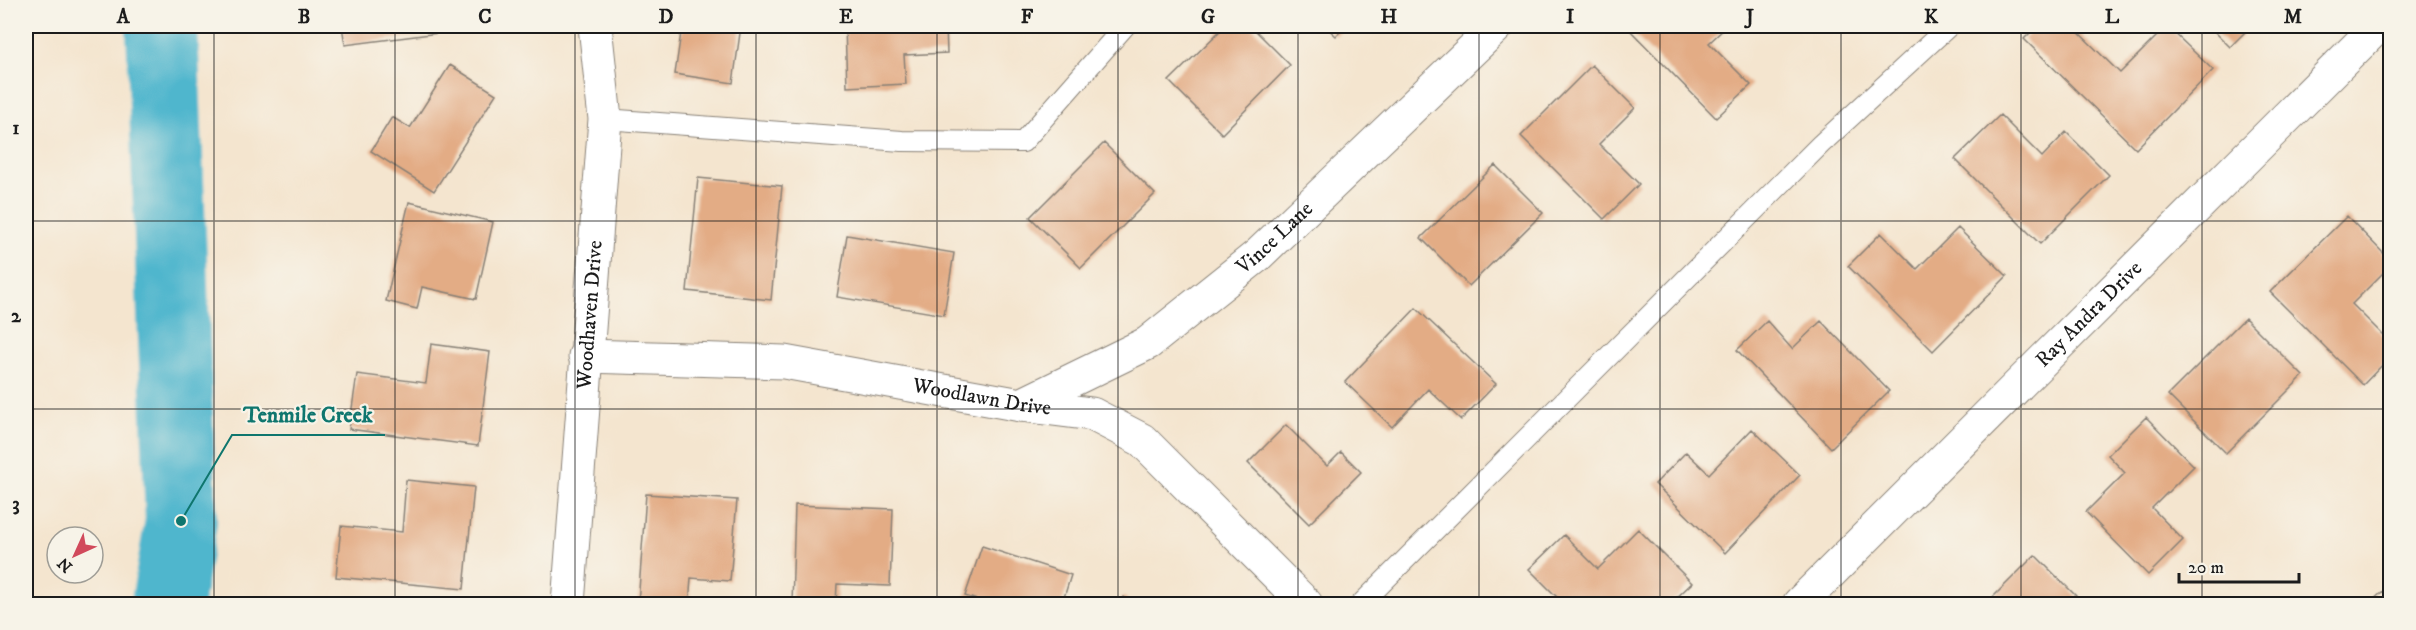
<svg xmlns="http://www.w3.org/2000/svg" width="2416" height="630" font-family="'IM FELL DW Pica',serif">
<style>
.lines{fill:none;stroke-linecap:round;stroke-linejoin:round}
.river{stroke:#4fb6cd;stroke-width:72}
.building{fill:#e3ac85}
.service-casing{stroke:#888076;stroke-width:22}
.minor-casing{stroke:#888076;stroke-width:35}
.service{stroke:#fff;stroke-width:20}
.minor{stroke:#fff;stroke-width:33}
.grid{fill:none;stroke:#1c1c1c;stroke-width:1.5;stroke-opacity:0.55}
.labels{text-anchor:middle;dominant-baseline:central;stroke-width:4.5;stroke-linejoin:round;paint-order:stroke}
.street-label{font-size:21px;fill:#1c1c1c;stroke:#f7f3e8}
.leader{fill:none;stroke:#0f766e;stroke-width:2}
.callout-dot{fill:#0f766e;stroke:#f7f3e8;stroke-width:2}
.callout-label{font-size:22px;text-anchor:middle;font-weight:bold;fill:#0f766e;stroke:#f7f3e8;stroke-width:4.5;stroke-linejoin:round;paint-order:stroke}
.neatline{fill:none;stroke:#1c1c1c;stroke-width:2}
.grid-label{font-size:20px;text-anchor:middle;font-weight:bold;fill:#1c1c1c}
</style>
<rect width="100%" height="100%" fill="#f7f3e8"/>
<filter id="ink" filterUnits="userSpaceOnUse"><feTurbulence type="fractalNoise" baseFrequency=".0167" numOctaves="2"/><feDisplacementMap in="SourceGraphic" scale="12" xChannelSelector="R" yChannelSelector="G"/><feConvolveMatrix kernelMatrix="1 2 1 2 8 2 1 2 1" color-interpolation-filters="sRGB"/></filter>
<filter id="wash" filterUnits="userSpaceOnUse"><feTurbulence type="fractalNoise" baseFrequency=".008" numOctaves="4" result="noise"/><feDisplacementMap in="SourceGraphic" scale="24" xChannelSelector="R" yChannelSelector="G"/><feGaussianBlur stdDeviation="1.35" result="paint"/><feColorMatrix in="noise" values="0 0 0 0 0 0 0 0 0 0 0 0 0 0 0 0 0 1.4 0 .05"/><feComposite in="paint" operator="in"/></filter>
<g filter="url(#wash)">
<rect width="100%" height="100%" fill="#f4e5cf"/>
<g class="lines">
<path class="river" d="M162 26 181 521 167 604"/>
</g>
<g id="blocks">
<path class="building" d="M342 26H485V27L345 45Z
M682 26H741L733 83 675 74Z
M845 26H946L947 53 904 55 906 84 847 87Z
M1225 26H1251L1290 65 1222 134 1169 81Z
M1325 26H1346L1336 36Z
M1631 26H1727L1709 43 1751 85 1716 118 1628 28Z
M2037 26H2072L2120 73 2167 26 2213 70 2136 149 2024 39Z
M2209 26H2251L2230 47Z
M450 65 496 94 434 191 371 151 392 117 410 128Z
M1592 65 1635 108 1599 144 1639 184 1604 219 1521 136Z
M2000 115 2042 157 2066 132 2109 175 2040 244 1955 159Z
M1104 143 1155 194 1081 268 1030 217Z
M1495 165 1543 213 1469 286 1421 238Z
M698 178 782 186 771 300 687 291Z
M409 202 493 222 476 299 422 287 417 309 386 301Z
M2347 216 2390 260V266L2352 304 2390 342V357L2363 385 2270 292Z
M1958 228 2007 276 1933 351 1848 266 1881 233 1917 269Z
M847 235 954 253 944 315 837 297Z
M1416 308 1496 384 1461 420 1428 389 1392 427 1345 382Z
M2245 318 2303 376 2226 453 2168 395Z
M1767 321 1792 349 1821 321 1889 391 1831 448 1737 350Z
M431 344 490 352 478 446 349 429 357 374 426 383Z
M2146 417 2194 466 2152 508 2183 540 2148 575 2086 512 2125 473 2108 455Z
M1286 425 1327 466 1341 452 1361 472 1309 524 1248 463Z
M1752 429 1800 475 1725 553 1655 484 1686 452 1709 474Z
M406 480 474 487 464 589 336 577 341 526 402 532Z
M646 494 737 500 730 581 691 578 689 604H638Z
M795 505 893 509 890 586 837 584 836 604H792Z
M1638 529 1692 583 1670 604H1564L1529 569 1564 535 1598 569Z
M982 546 1071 575 1062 604H989L965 596Z
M2035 555 2084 604H1986Z
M2383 591 2390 599V604H2369Z
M1124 597 1131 604H1117Z"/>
</g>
</g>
<g filter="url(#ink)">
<use href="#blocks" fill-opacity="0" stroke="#888076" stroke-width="1.5"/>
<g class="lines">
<g class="service-casing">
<path id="service" d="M605 119 902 141 1023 142 1125 26
M1361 604 1821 144 1949 26"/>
</g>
<g class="minor-casing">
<g id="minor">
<path id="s1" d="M585 356 784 362 1021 405 1092 414 1142 440 1306 604"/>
<path id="s2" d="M1021 405 1148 343 1258 255 1497 26"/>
<path id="s3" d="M568 604 605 119 595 26"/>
<path id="s4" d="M1799 604 2378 26"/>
</g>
</g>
<use href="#service" class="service"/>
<use href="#minor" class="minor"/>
</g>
</g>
<path class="grid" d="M214 26V604M395 26V604M575 26V604M756 26V604M937 26V604M1118 26V604M1298 26V604M1479 26V604M1660 26V604M1841 26V604M2021 26V604M2202 26V604M26 221H2390M26 409H2390"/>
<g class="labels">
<g class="street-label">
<text stroke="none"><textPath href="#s2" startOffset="306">Vince Lane</textPath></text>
<text stroke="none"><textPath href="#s3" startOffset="290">Woodhaven Drive</textPath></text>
<text stroke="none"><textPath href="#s4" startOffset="410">Ray Andra Drive</textPath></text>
<text stroke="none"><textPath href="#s1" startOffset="400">Woodlawn Drive</textPath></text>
</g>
</g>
<path class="leader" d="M181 521L232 435H385"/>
<circle class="callout-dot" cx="181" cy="521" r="6"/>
<g class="callout-label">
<text x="308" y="422">Tenmile Creek</text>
</g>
<rect width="2416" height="630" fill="none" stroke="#f7f3e8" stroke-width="66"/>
<g transform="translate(75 555) rotate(225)"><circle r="28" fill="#f7f3e8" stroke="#9f9d96" stroke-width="1.5"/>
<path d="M0-4.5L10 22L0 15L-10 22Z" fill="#d1495b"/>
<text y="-9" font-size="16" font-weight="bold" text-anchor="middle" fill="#1c1c1c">N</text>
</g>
<path d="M2179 573v9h120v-9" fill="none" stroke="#1c1c1c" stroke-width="3"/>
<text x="2188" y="573" font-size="18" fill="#1c1c1c" stroke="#f7f3e8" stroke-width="4.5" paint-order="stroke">20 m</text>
<rect x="33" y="33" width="2350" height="564" class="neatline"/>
<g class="grid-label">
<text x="123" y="23">A</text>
<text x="304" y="23">B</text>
<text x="485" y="23">C</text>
<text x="666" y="23">D</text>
<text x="846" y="23">E</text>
<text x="1027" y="23">F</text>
<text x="1208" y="23">G</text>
<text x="1389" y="23">H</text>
<text x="1570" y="23">I</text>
<text x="1750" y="23">J</text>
<text x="1931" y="23">K</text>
<text x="2112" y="23">L</text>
<text x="2293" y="23">M</text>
<text x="16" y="134">1</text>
<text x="16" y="322">2</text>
<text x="16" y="510">3</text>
</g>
</svg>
